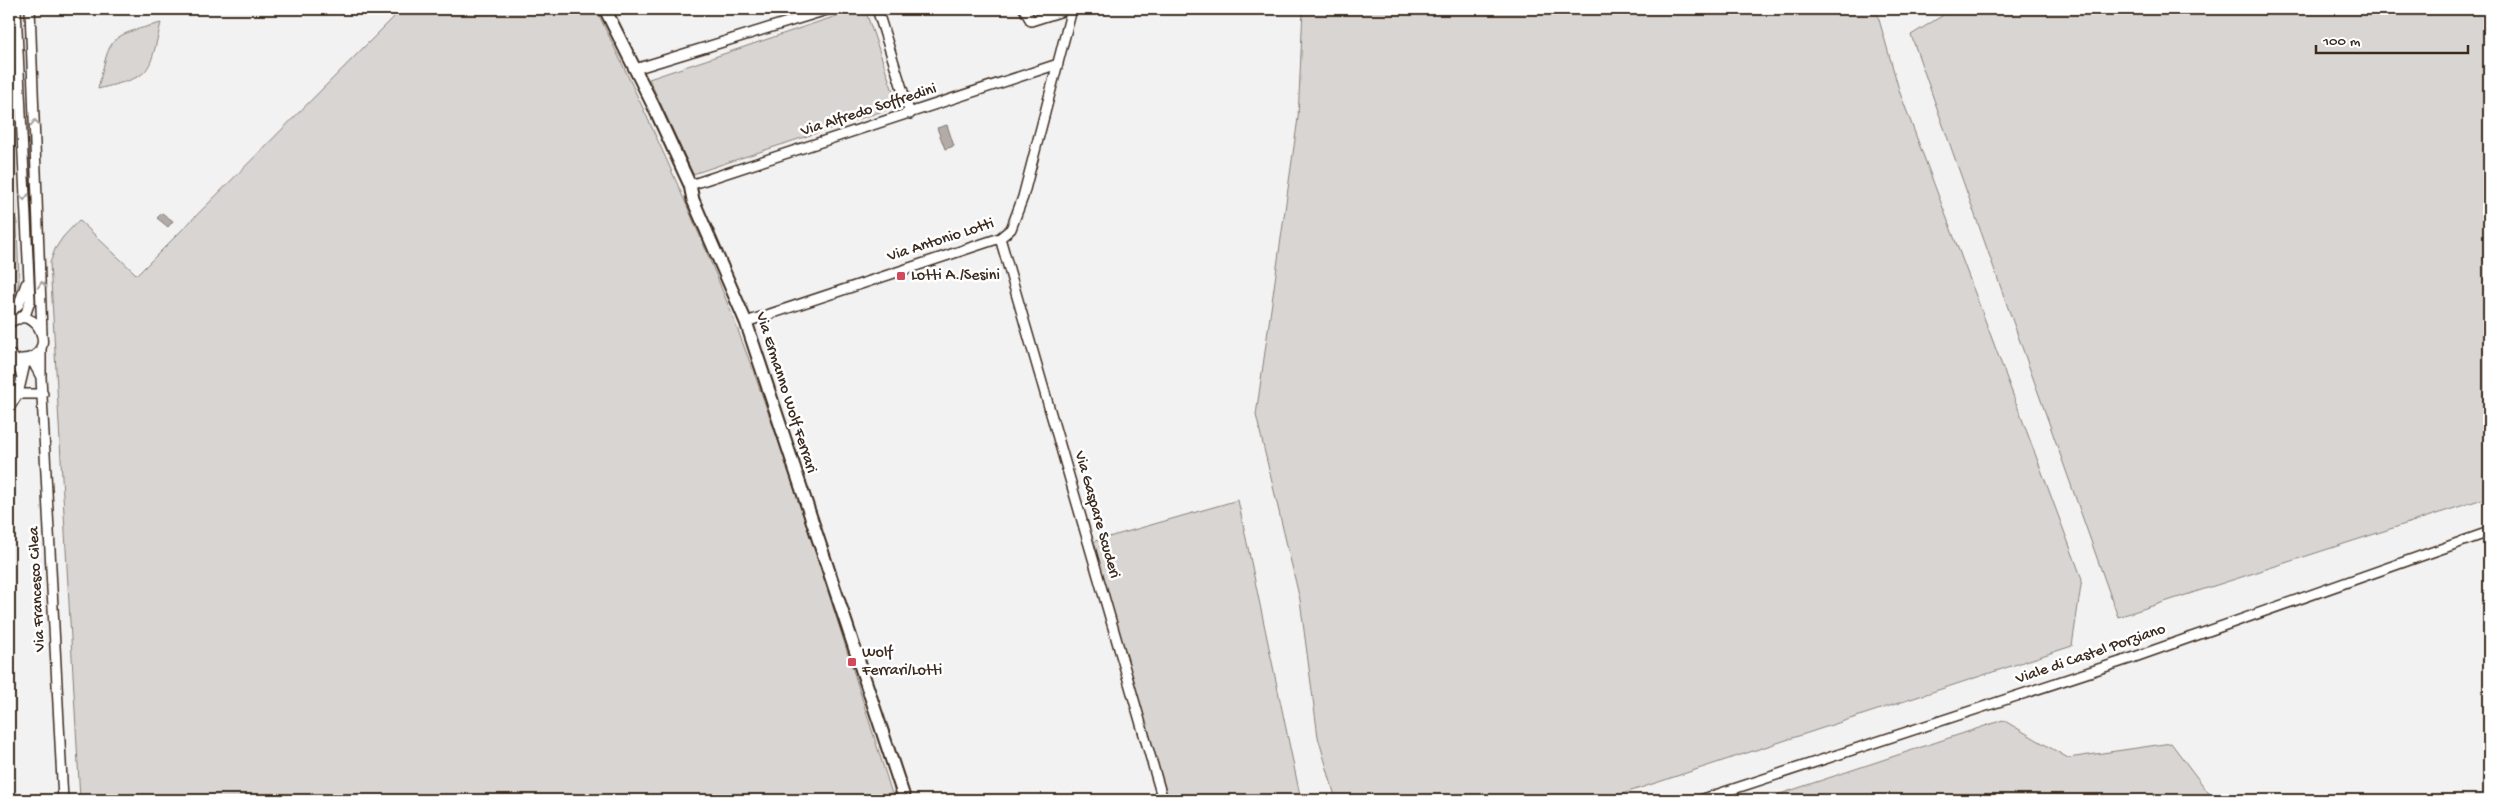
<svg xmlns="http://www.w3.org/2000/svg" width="2498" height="809" font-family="'Gochi Hand',sans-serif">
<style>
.green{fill:#d8d5d2;stroke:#8a8078}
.water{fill:#b2aba7;stroke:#827770}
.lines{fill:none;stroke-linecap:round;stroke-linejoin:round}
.minor-casing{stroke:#3b2a1e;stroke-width:12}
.tertiary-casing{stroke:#3b2a1e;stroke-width:15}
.minor{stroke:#fff;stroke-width:9}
.tertiary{stroke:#fff;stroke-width:11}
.oneway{stroke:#a79f9a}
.poi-dot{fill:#d1495b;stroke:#fff;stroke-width:2}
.labels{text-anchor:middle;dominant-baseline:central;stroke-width:5;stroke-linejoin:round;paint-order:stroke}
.street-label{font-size:16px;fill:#3b2a1e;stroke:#fff}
.poi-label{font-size:16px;fill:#3b2a1e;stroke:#fff;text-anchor:start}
</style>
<rect width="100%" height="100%" fill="#f3f2f2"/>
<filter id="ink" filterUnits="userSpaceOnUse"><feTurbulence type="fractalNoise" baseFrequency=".02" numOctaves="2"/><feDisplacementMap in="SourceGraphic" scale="10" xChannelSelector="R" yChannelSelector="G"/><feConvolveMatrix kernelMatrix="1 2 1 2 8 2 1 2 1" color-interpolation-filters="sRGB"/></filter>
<g filter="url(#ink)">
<path class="green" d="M9 9 19 280 16 297 9 305Z
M402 9H596C645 111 693 214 734 320 795 477 843 640 894 800H80L50 263 55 249 63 237 79 220 137 275Z
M857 9H865L898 106 693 174 649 79Z
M1303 9H1876L1900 93 2082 579 2072 646 1604 800H1336L1318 737 1300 600 1256 415 1298 118Z
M1953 9H2489V497L2118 617 1911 35Z
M161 23C148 78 152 75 98 89 111 35 107 37 161 23Z
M1238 500 1301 800H1163L1088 543Z
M2003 720 2068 758 2171 743 2214 800H1762Z"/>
<path class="water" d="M947 125 954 146 945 149 937 128Z
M162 213 173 221 168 227 157 218Z"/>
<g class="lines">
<g class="minor-casing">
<path id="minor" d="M16 9 30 301 26 313 19 319
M30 9 42 334
M877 9 910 114
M1024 9 1031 21 1069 9
M635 69 830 9
M690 185 1058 64
M1000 238 1163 800
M9 314 19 304 26 284
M746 322 1000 238 1011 229 1023 197 1072 9
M9 324C37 299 61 358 22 359
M11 355 17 362 22 377 26 359 34 364 41 377V347
M41 377 63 800
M18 394H43
M9 408 18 394 22 377
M1700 800 2132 658 2489 532"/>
</g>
<g class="tertiary-casing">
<path id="tertiary" d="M605 9 654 107 690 185 693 200 746 322 905 800"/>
</g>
<use href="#minor" class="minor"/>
<use href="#tertiary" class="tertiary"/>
</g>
<defs><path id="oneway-chevron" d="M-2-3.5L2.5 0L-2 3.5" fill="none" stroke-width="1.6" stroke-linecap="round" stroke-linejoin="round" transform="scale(1.25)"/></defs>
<g class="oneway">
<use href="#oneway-chevron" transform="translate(35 123) rotate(-93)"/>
<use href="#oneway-chevron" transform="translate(24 197) rotate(88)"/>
<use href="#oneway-chevron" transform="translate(42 285) rotate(-93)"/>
</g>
</g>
<g class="poi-dot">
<rect x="896" y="271" width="10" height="10" rx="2.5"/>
<rect x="847" y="657" width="10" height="10" rx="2.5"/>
</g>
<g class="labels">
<g class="street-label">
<text transform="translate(869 111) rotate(-18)">Via Alfredo Soffredini</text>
<text transform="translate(941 241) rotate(-18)">Via Antonio Lotti</text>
<text transform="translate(785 393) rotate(72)">Via Ermanno Wolf Ferrari</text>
<text transform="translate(1096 515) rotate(74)">Via Gaspare Scuderi</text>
<text transform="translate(38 589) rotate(-93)">Via Francesco Cilea</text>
<text transform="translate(2091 655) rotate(-19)">Viale di Castel Porziano</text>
</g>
<g class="poi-label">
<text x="911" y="276">Lotti A./Sesini</text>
<text x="862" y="653">Wolf<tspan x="862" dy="18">Ferrari/Lotti</tspan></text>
</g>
</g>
<rect width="2498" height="809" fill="none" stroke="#fff" stroke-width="30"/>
<rect x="15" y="15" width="2468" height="779" fill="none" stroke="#3b2a1e" stroke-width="2" filter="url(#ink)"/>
<path d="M2316 45v8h152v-8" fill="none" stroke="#3b2a1e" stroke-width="2.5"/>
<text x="2323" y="45" font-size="15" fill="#3b2a1e" stroke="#ffffff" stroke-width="4" paint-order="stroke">100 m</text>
</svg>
